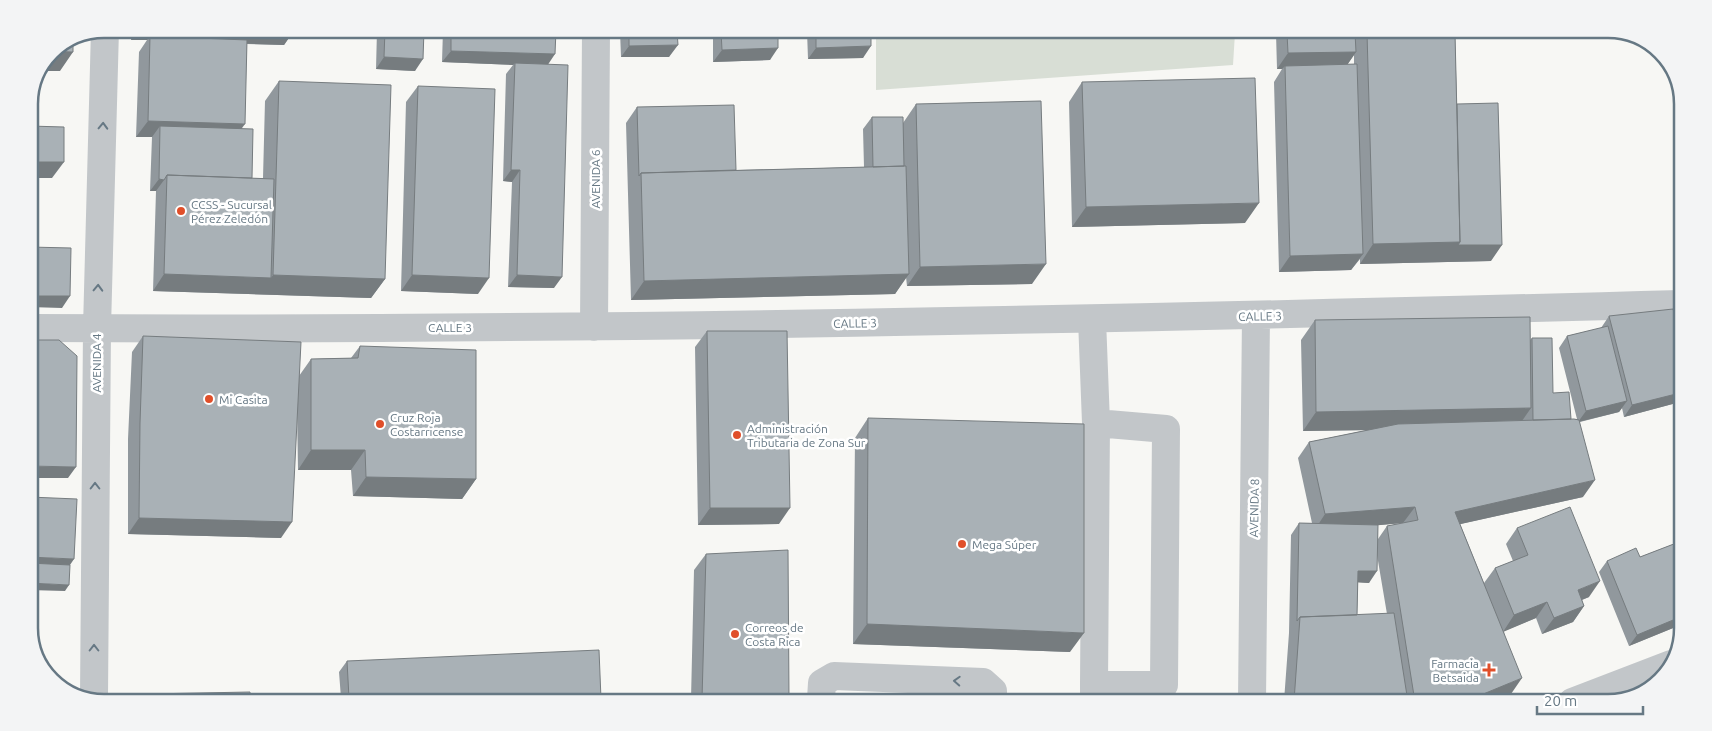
<svg xmlns="http://www.w3.org/2000/svg" width="1712" height="731" font-family="Ubuntu,sans-serif">
<style>
.green{fill:#d8ded5}
.lines{fill:none;stroke-linecap:round;stroke-linejoin:round}
.minor{stroke:#c2c6c9;stroke-width:28}
.wall{fill:#91989d;fill-rule:evenodd}
.shaded-wall{fill:#767c7f}
.building{fill:#a9b1b6;stroke:#767c7f}
.oneway{stroke:#667884}
.poi-dot{fill:#e04f2a;stroke:#fff;stroke-width:2}
.labels{text-anchor:middle;dominant-baseline:central;stroke-width:5;stroke-linejoin:round;paint-order:stroke}
.street-label{font-size:12px;fill:#667884;stroke:#fff}
.poi-label{font-size:12px;fill:#667884;stroke:#fff;text-anchor:start}
.rim{fill:none;stroke:#667884;stroke-width:2.5}
</style>
<rect width="100%" height="100%" fill="#f7f7f4"/>
<path class="green" d="M876 32 1235 33 1233 65 876 90Z"/>
<g class="lines">
<path class="minor" d="M1092 319 1096 423
M594 327 596 31
M29 328C580 331 1131 319 1681 304
M1094 685H1164L1166 429 1096 423 1094 685V700
M94 697 97 328 105 29
M821 699 822 683 834 676 983 682 993 691V700
M1252 701 1256 316
M1572 702 1671 664"/>
</g>
<path class="wall" d="M132 29H295L284 45 247 44 242 128 252 178H263L265 101 279 81 385 279 371 298 153 291 156 191H150L152 137H136L139 52 147 40H131Z
M377 30H424L415 71 376 69Z
M443 30H556L548 64 554 288 508 287 512 182 503 181 506 74 513 65 442 62Z
M620 31H677L669 57H621Z
M713 31H778L770 60 713 62Z
M807 31 871 32 863 58 808 59Z
M1276 33 1455 34 1457 104 1491 261 1360 264V259L1351 270 1279 272 1274 82 1282 69H1277ZM1354 55V64L1347 65Z
M1082 82 1245 223 1072 227 1069 102Z
M418 86 478 294 401 291 406 102Z
M916 104 1032 284 907 286 906 277 895 294 631 300 626 123 637 107 736 170 864 167 863 129 872 117 903 123Z
M1609 316 1677 326 1681 321 1680 402 1624 417 1622 408 1619 412 1580 422 1583 497 1460 524 1484 583 1495 568 1513 561 1506 544 1517 528 1589 597 1582 600 1584 606 1573 622 1542 634 1536 618 1504 631 1511 694 1491 702 1284 701 1289 633 1291 535 1299 523H1312L1298 458 1309 442 1367 430 1303 431 1301 340 1315 320 1530 340 1532 338 1553 393 1571 419H1577L1559 348 1567 336 1601 328ZM1403 523 1387 526 1378 539V525ZM1377 555 1387 614 1357 615 1358 582 1369 583Z
M707 331 779 524 698 525 695 347Z
M143 336 299 376 311 359 351 358 360 346 476 479 462 499 353 496 351 470H298L297 408 281 538 128 534V439L132 352Z
M868 418 1070 652 853 644 855 438Z
M1679 542 1678 626 1629 646 1599 572 1607 561 1640 557Z
M706 554 789 699H691L694 570Z
M347 661 601 699 341 698 339 672Z"/>
<path class="shaded-wall" d="M139 29H295L284 45 150 40V36L147 40H131Z
M678 45 669 57H621L629 46Z
M871 46 863 58 808 59 816 48Z
M778 48 770 60 713 62 722 50Z
M50 51 73 52 60 71H41Z
M451 51 555 54 547 66 515 63 513 65 442 62Z
M1356 52 1345 68 1285 66 1282 69H1277L1288 53Z
M384 57 423 59 415 71 376 69Z
M148 121 245 124 233 140 160 126 152 137H136Z
M29 162H64L52 178H29Z
M511 170H520L512 182 503 181Z
M159 179 164 180 156 191H150Z
M1259 203 1245 223 1072 227 1086 207Z
M1460 242 1502 245 1491 261 1360 264 1373 244Z
M1363 254 1351 270 1279 272 1290 256Z
M1046 264 1032 284 907 286 920 267Z
M164 274 271 278 273 275 385 279 371 298 153 291Z
M909 274 895 294 631 300 644 281Z
M412 275 489 278 478 294 401 291Z
M517 275 562 277 554 288 508 287Z
M29 296H70L62 308 29 307Z
M1680 393V402L1624 417 1632 405Z
M1627 401 1619 412 1578 422 1586 411Z
M1531 408 1517 428 1303 431 1316 412Z
M311 450H365L351 470H298Z
M29 466 76 467 68 478H29Z
M366 477 476 479 462 499 353 496Z
M1595 480 1583 497 1443 528 1455 512Z
M1415 507 1403 523 1314 531 1325 514Z
M710 508H790L779 524 698 525Z
M139 518 292 522 281 538 128 534Z
M29 557 74 559 66 571 29 569Z
M1358 571H1377L1369 583 1350 582Z
M1600 581 1589 597 1566 606 1578 590Z
M29 583 69 585 65 591 29 590Z
M1547 602 1536 618 1503 632 1514 615Z
M1584 606 1573 622 1542 634 1554 618Z
M1678 618V626L1629 646 1637 635Z
M867 624 1084 633 1070 652 853 644Z
M1522 678 1511 694 1491 702H1464Z"/>
<path class="building" d="M385 30H424L423 59 384 57Z
M451 30H556L555 54 451 51Z
M629 31H677L678 45 629 46Z
M721 31H778V48L722 50Z
M816 31 871 32V46L816 48Z
M1287 33H1355L1356 52 1288 53Z
M1367 33 1455 34 1460 242 1373 244Z
M150 36 247 40 245 124 148 121Z
M73 41V52L50 51 51 50Z
M515 63 568 65 562 277 517 275 520 170H511Z
M1357 64 1363 254 1290 256 1285 66Z
M1255 78 1259 203 1086 207 1082 82Z
M279 81 391 85 385 279 273 275Z
M418 86 495 89 489 278 412 275Z
M1041 101 1046 264 920 267 916 104Z
M1498 103 1502 245H1458L1460 242 1457 104Z
M734 105 736 170 641 173 639 176 637 107Z
M872 117H903L904 166 873 167Z
M29 126 64 127V162H29Z
M160 126 253 129 252 178 167 175 164 180 159 179Z
M906 166 909 274 644 281 641 173Z
M167 175 274 179 271 278 164 274Z
M29 247 71 248 70 296H29Z
M1673 309 1681 338 1680 393 1632 405 1609 316Z
M1530 317 1531 408 1316 412 1315 320Z
M1608 326 1627 401 1586 411 1567 336Z
M707 331H787L790 508H710Z
M143 336 301 342 292 522 139 518 140 423Z
M1532 338H1552L1553 393 1569 392 1571 419 1533 420Z
M29 340H59L77 356 76 467 29 466Z
M360 346 476 350V479L366 477 365 450H311V359L358 358Z
M868 418 1084 424V633L867 624Z
M1574 419 1579 420 1595 480 1455 512 1522 678 1464 702H1415L1387 526 1418 520 1415 507 1325 514 1309 442 1398 424Z
M29 497 77 499 74 559 29 557Z
M1570 507 1600 581 1578 590 1584 606 1554 618 1547 602 1514 615 1495 568 1528 555 1517 528Z
M1299 523 1378 525 1377 571H1358L1357 615 1300 617 1297 621Z
M1679 542 1678 618 1637 635 1607 561 1636 548 1640 557Z
M788 550 789 699H702L706 554Z
M29 563 70 565 69 585 29 583Z
M1394 613 1408 702 1294 701 1300 617Z
M599 650 601 699 349 698 347 661Z
M250 692V697H148V694Z"/>
<defs><path id="oneway-chevron" d="M-2-3.5L2.5 0L-2 3.5" fill="none" stroke-width="1.6" stroke-linecap="round" stroke-linejoin="round" transform="scale(1.25)"/></defs>
<g class="oneway">
<use href="#oneway-chevron" transform="translate(103 126) rotate(-88)"/>
<use href="#oneway-chevron" transform="translate(98 288) rotate(-88)"/>
<use href="#oneway-chevron" transform="translate(95 486) rotate(-90)"/>
<use href="#oneway-chevron" transform="translate(94 648) rotate(-90)"/>
<use href="#oneway-chevron" transform="translate(957 681) rotate(-177)"/>
</g>
<g class="poi-dot">
<circle cx="181" cy="211" r="5"/>
<circle cx="209" cy="399" r="5"/>
<circle cx="380" cy="424" r="5"/>
<circle cx="737" cy="435" r="5"/>
<circle cx="962" cy="544" r="5"/>
<circle cx="735" cy="634" r="5"/>
<path d="M1486.5 662.5h5v5h5v5h-5v5h-5v-5h-5v-5h5z"/>
</g>
<g class="labels">
<g class="street-label">
<text transform="translate(595 179) rotate(-90)">AVENIDA 6</text>
<text transform="translate(1260 316) rotate(-1)">CALLE 3</text>
<text transform="translate(855 323) rotate(-1)">CALLE 3</text>
<text x="450" y="327">CALLE 3</text>
<text transform="translate(96 363) rotate(-90)">AVENIDA 4</text>
<text transform="translate(1254 508) rotate(-89)">AVENIDA 8</text>
</g>
<g class="poi-label">
<text x="191" y="204">CCSS - Sucursal<tspan x="191" dy="14">Pérez Zeledón</tspan></text>
<text x="219" y="399">Mi Casita</text>
<text x="390" y="417">Cruz Roja<tspan x="390" dy="14">Costarricense</tspan></text>
<text x="747" y="428">Administración<tspan x="747" dy="14">Tributaria de Zona Sur</tspan></text>
<text x="972" y="544">Mega Súper</text>
<text x="745" y="627">Correos de<tspan x="745" dy="14">Costa Rica</tspan></text>
<text x="1479" y="663" text-anchor="end">Farmacia<tspan x="1479" dy="14">Betsaida</tspan></text>
</g>
</g>
<path d="M0 0H1712V731H0ZM104 38H1608A66 66 0 0 1 1674 104V628A66 66 0 0 1 1608 694H104A66 66 0 0 1 38 628V104A66 66 0 0 1 104 38Z" fill="#f3f4f5" fill-rule="evenodd"/>
<path class="rim" d="M104 38H1608A66 66 0 0 1 1674 104V628A66 66 0 0 1 1608 694H104A66 66 0 0 1 38 628V104A66 66 0 0 1 104 38Z"/>
<path d="M1537 706v8h106v-8" fill="none" stroke="#667884" stroke-width="2.5"/>
<text x="1544" y="706" font-size="15" fill="#667884" stroke="#ffffff" stroke-width="4" paint-order="stroke">20 m</text>
</svg>
